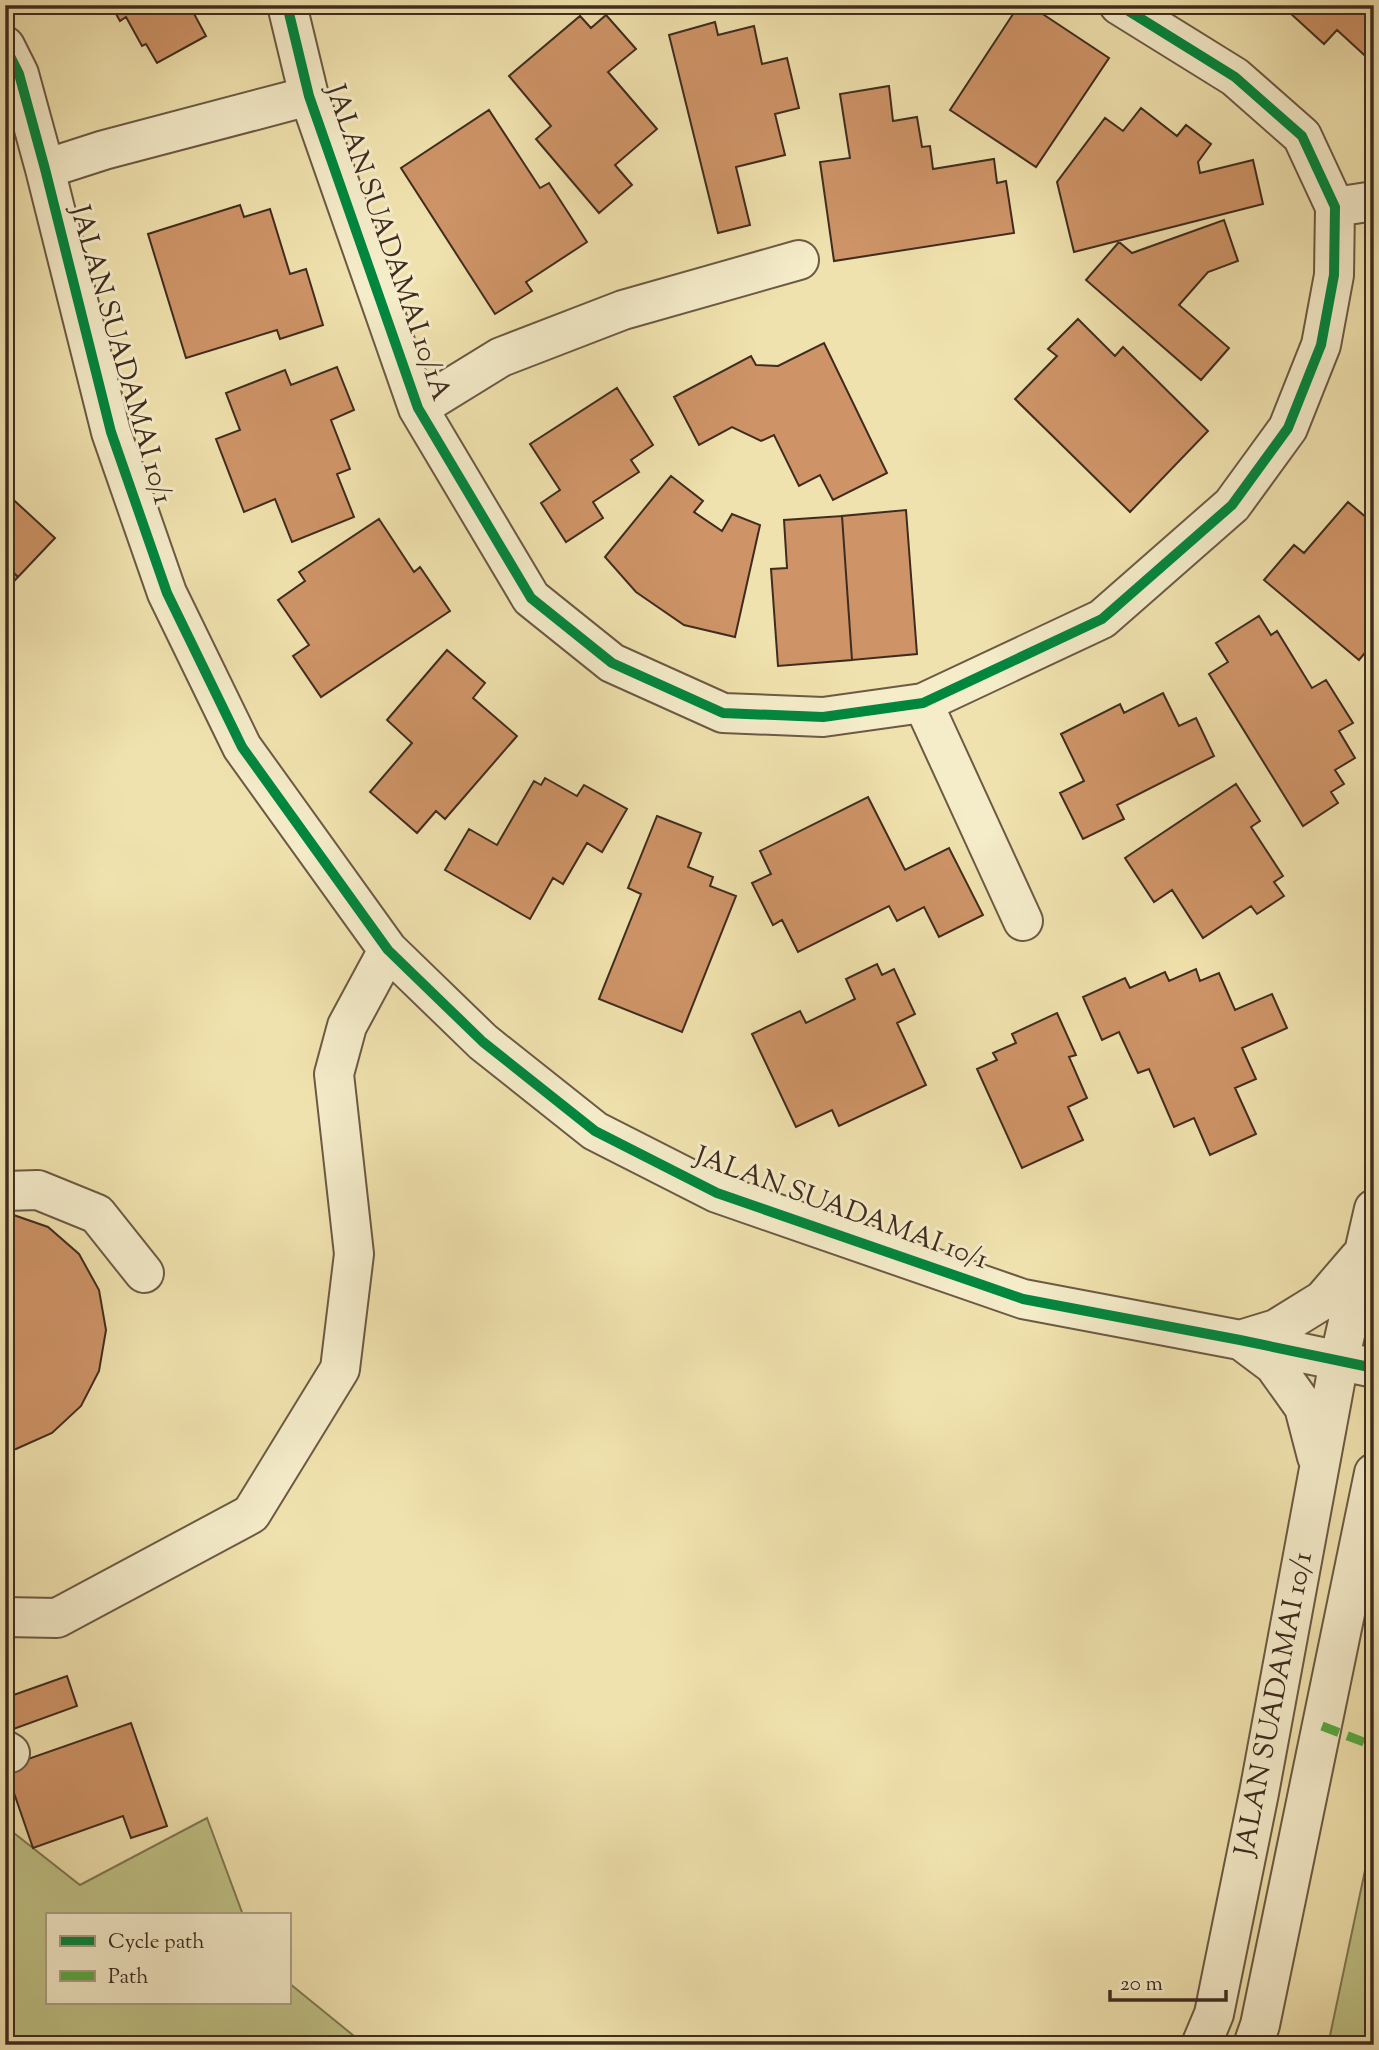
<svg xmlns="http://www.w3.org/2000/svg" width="1379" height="2050" font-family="'Sorts Mill Goudy',serif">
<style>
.green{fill:#bfc286;stroke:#7f7753;stroke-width:2}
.building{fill:#ce9467;stroke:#3f2c20;stroke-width:2}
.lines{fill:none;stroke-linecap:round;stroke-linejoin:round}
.minor-casing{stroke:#6b5a44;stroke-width:42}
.minor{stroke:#f5ecca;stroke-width:38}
.quiet{stroke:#56ab43;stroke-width:9;stroke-dasharray:18 9;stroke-linecap:butt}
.cycleway-casing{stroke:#f5ecca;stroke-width:15}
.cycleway{stroke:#00873e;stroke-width:10}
.labels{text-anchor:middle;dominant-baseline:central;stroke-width:6;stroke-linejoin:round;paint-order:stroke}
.street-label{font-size:28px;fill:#3f2c20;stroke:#f5ecca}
</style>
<rect width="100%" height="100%" fill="#f0e2ae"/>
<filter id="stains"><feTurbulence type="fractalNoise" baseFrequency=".00286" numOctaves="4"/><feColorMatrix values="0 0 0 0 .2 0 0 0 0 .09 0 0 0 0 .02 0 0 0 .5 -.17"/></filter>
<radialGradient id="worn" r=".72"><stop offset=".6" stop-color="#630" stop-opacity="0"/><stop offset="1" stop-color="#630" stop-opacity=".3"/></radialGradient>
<path class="green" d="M207 1818 243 1915H47V2003H289V1983L365 2045H5V1826L80 1885Z
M1374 1828V2045H1328Z"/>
<path class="building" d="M111 5H202L192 10 206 36 157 63 146 44 142 46 126 17 120 21Z
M1019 5H1029L1109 58 1036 167 950 110Z
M1297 5H1374V64L1337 30 1324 44 1290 13Z
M606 15 636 49 608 72 657 129 615 165 632 185 599 213 536 139 551 126 509 76 580 16 591 28Z
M715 22 718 35 754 26 762 64 787 58 799 108 775 114 785 155 736 167 750 225 718 233 669 35Z
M889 86 893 121 917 117 922 147 930 146 933 169 994 159 997 183 1006 181 1014 233 834 261 820 162 850 158 840 94Z
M1141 108 1177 136 1186 125 1211 144 1198 162 1200 173 1253 160 1263 204 1074 252 1057 182 1105 118 1123 131Z
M489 110 540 188 549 183 587 242 526 282 532 291 495 314 401 168Z
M240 205 244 217 270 209 290 274 306 269 323 325 280 339 277 330 186 358 148 234Z
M1224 220 1238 261 1208 272 1179 305 1229 348 1201 380 1086 280 1119 242 1132 253Z
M1078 319 1115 356 1123 347 1208 431 1130 512 1015 399 1057 356 1048 349Z
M824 343 887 473 833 500 820 475 799 486 774 435 761 441 732 427 699 445 674 397 751 356 756 365 778 366Z
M337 367 354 410 331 420 350 469 337 474 354 517 292 542 275 499 244 512 216 439 240 430 226 393 285 370 291 385Z
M617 388 653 445 631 460 639 472 593 502 603 518 566 542 541 503 560 490 530 444Z
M671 476 703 501 694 512 722 531 732 514 760 525 735 637 684 625 636 592 605 557Z
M5 492 55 538 18 577 5 564Z
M1348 502 1374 524V642L1359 660 1264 580 1294 545 1304 553Z
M906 510 917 654 852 660 842 516Z
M842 516 852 660 778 666 771 569 787 568 784 520Z
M379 519 414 572 420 567 450 611 321 697 293 656 309 645 278 600 305 581 299 572Z
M5 564 18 577 5 591Z
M1259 616 1271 635 1277 631 1312 688 1326 680 1353 723 1339 731 1355 758 1335 770 1344 784 1331 792 1338 803 1303 826 1209 674 1228 662 1216 643Z
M447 650 485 683 473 698 517 736 445 819 436 811 417 833 370 792 412 743 387 720Z
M1163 693 1179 726 1196 718 1214 756 1117 805 1124 819 1083 839 1060 793 1084 781 1061 734 1120 704 1124 713Z
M545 778 577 796 584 785 627 809 602 852 587 843 563 884 553 878 530 919 445 870 469 829 497 845 534 781 541 785Z
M1236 784 1260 821 1251 827 1283 876 1274 882 1284 896 1257 914 1251 906 1203 938 1172 890 1154 902 1125 858Z
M868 797 905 870 949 848 983 915 939 937 924 907 897 921 889 906 798 952 782 920 773 925 752 883 771 874 760 851Z
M657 816 701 833 688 867 713 877 710 886 736 896 682 1032 599 999 641 894 628 888Z
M877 964 882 975 894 969 915 1014 897 1023 926 1085 839 1126 832 1110 796 1127 752 1034 800 1011 806 1023 855 999 846 979Z
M1196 969 1200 981 1219 973 1235 1010 1272 994 1287 1028 1242 1048 1256 1079 1235 1088 1256 1134 1210 1155 1194 1118 1174 1127 1149 1069 1138 1073 1119 1032 1102 1040 1083 997 1125 978 1130 988 1165 972 1169 981Z
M1057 1013 1076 1055 1069 1057 1087 1098 1068 1107 1083 1140 1022 1168 977 1069 997 1060 993 1053 1016 1043 1012 1034Z
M5 1212 48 1227 79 1254 99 1290 106 1330 99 1371 81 1406 52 1433 16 1449 5 1451Z
M67 1676 77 1706 8 1731 5 1722V1698Z
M131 1723 167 1826 131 1838 123 1816 33 1848 5 1767Z"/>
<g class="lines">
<g class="minor-casing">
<path id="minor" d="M287 5 309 96 418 408 531 598 612 663 723 713 823 717 923 703 1102 619 1232 505 1288 428 1321 345 1334 275 1335 207 1302 136 1235 77 1119 5
M5 46 19 74 45 169 111 432 167 593 242 747 388 950 483 1042 595 1131 717 1193 1023 1299 1240 1340 1374 1368
M45 169 104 150 309 96
M1335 207 1374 201
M418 408 501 357 623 310 799 260
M923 703 1023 921
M5 1191 38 1190 97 1214 144 1273
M1240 1340 1276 1329 1323 1300 1359 1258
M1242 1341 1274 1365 1304 1407 1317 1457
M5 1617 57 1618 251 1514 340 1369 354 1254 334 1074 347 1026 388 950
M5 1750 10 1753
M1201 2045 1214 2014 1259 1793 1339 1361 1374 1209
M1253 2045 1260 2025 1374 1473"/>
</g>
<use href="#minor" class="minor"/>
<path class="quiet" d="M1322 1726 1374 1746"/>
<g class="cycleway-casing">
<path id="cycleway" d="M287 5 309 96 418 408 531 598 612 663 723 713 823 717 923 703 1102 619 1232 505 1288 428 1321 345 1334 275 1335 207 1302 136 1235 77 1119 5
M5 46 19 74 45 169 111 432 167 593 242 747 388 950 483 1042 595 1131 717 1193 1023 1299 1240 1340 1374 1368"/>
</g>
<use href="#cycleway" class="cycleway"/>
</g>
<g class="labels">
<g class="street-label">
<text transform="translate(387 243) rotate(71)">JALAN SUADAMAI 10/1A</text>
<text transform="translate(120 355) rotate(74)">JALAN SUADAMAI 10/1</text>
<text transform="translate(841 1209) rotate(20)">JALAN SUADAMAI 10/1</text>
<text transform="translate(1275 1704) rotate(-79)">JALAN SUADAMAI 10/1</text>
</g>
</g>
<rect width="1379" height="2050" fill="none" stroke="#f0e2ae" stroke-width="28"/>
<rect x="7" y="7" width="1365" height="2036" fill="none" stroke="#3f2c20" stroke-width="3.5"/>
<rect x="14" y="14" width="1351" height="2022" fill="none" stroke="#3f2c20" stroke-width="2"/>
<rect x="46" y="1913" width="245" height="91" fill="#f5ecca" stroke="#ac9f86" stroke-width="2"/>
<rect x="60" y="1936" width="35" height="10" fill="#00873e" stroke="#ac9f86" stroke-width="2"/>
<text x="108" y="1948" font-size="21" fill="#3f2c20">Cycle path</text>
<rect x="60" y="1971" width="35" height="10" fill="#56ab43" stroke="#ac9f86" stroke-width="2"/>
<text x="108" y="1983" font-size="21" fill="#3f2c20">Path</text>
<path d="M1110 1990v10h116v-10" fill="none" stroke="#3f2c20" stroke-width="3.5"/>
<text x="1120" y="1990" font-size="21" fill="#3f2c20" stroke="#f5ecca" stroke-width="5" paint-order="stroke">20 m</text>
<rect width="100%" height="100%" filter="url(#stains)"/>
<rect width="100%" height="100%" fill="url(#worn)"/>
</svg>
